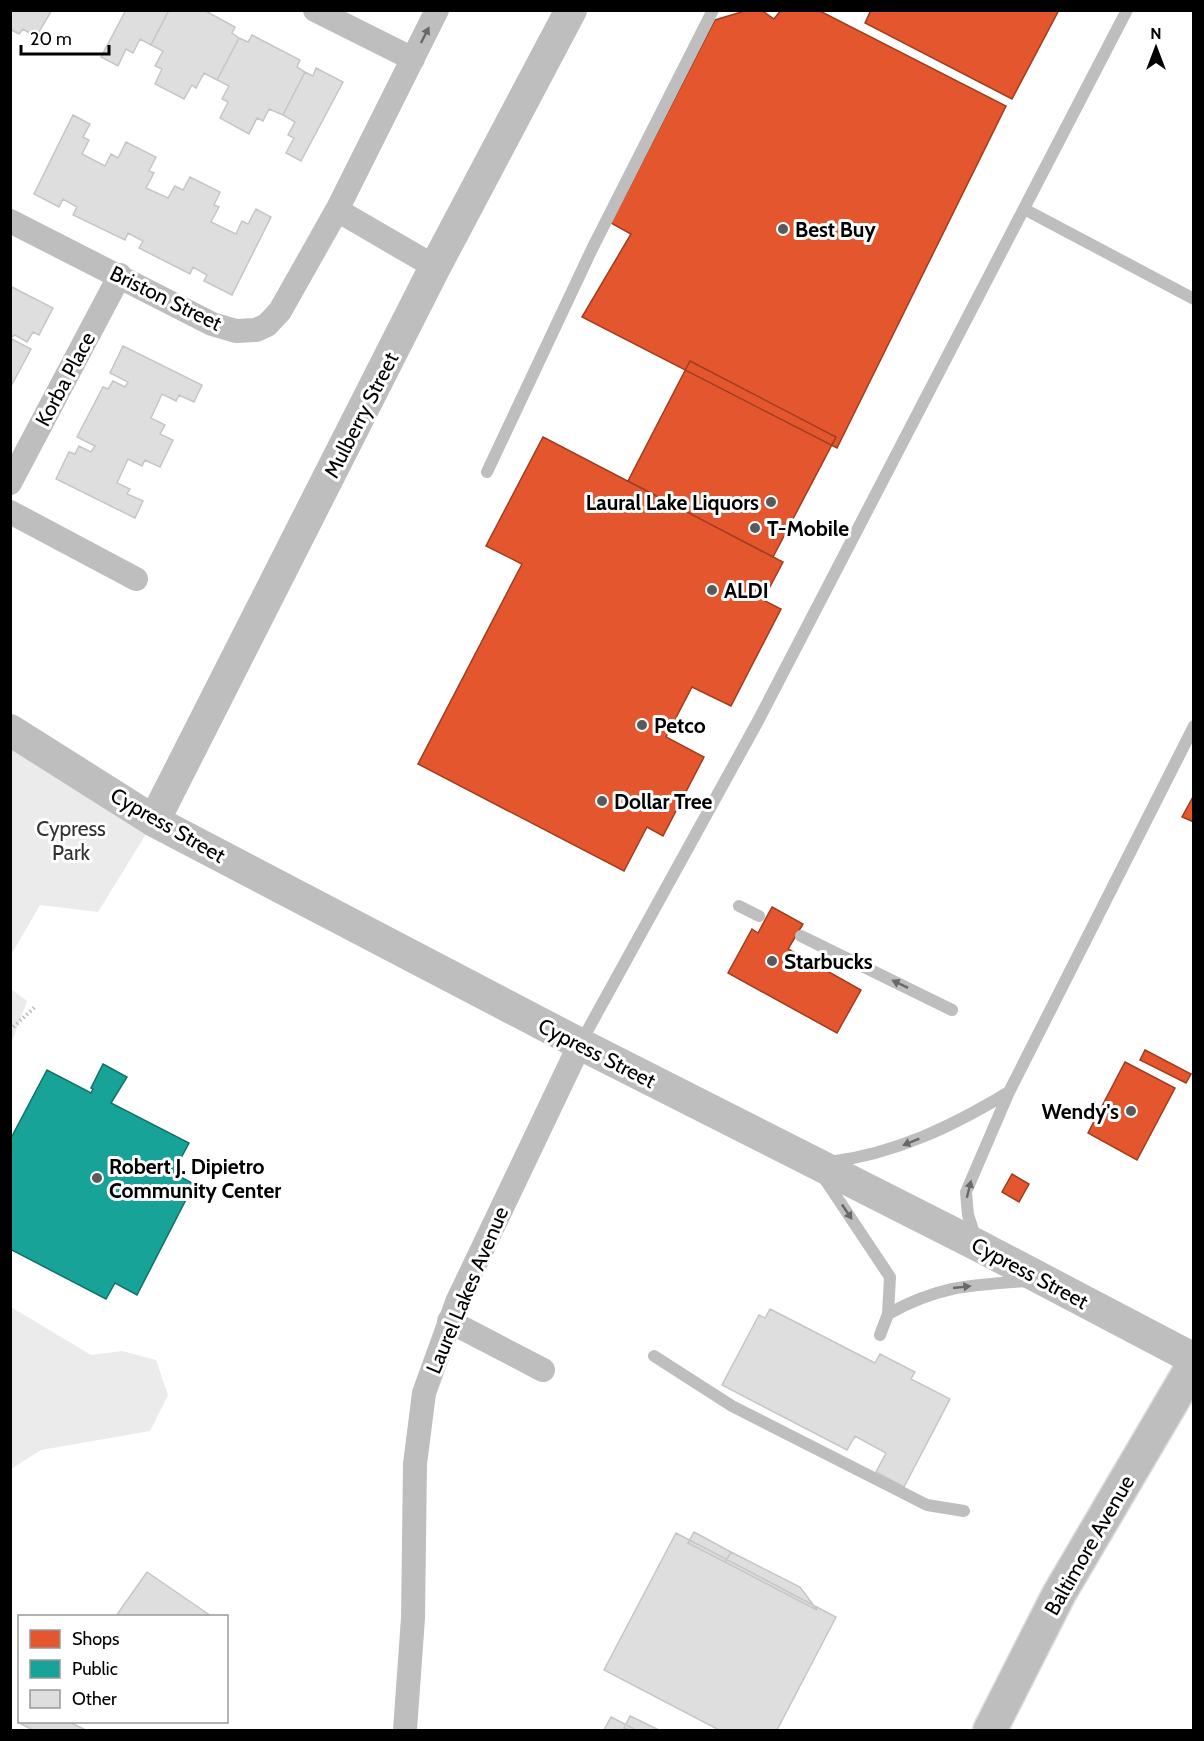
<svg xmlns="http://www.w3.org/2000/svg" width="1204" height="1741" font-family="Cabin,sans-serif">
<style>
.green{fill:#ebebeb}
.shops{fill:#e4572e;stroke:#a03d20;stroke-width:1.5}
.public{fill:#17a398;stroke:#10726a;stroke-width:1.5}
.building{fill:#dedede;stroke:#c6c6c6;stroke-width:1.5}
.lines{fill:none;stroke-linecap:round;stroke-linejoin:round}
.primary-casing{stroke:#dbdbdb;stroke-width:36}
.path{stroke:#b9b9b9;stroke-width:4;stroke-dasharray:1.5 3;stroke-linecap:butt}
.service{stroke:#bebebe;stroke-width:12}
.minor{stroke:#bebebe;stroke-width:24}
.tertiary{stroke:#bebebe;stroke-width:32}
.primary{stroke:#bebebe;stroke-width:33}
.oneway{fill:#686868}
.poi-dot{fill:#595959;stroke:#fff;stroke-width:2}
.labels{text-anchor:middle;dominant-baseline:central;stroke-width:6;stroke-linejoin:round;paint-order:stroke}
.poi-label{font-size:21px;font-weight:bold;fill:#000;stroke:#fff;text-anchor:start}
.street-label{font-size:21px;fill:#000;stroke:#fff}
.park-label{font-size:21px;fill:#313131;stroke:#fff}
</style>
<rect width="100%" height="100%" fill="#fff"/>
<path class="green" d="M11 722 154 821 98 912 40 905 11 955Z
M11 989 27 1001 11 1044Z
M11 1307 91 1355 122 1351 156 1360 168 1395 150 1431 41 1450 11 1469Z"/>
<path class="shops" d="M748 10H761L774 19 781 10H818L1006 106 837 448 582 317 631 234 611 223 715 20Z
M871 10H1059L1012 99 865 23Z
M690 361 836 437 773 557 628 481Z
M543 437 783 562 763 600 781 609 731 706 692 687 666 737 704 757 663 836 647 827 624 871 418 764 522 564 486 546Z
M1194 795V822L1182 817Z
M772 907 803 924 788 949 861 990 837 1033 728 973 752 929 758 933Z
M1145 1050 1191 1074 1186 1083 1140 1060Z
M1125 1062 1175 1088 1137 1160 1088 1133Z
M1012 1174 1029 1184 1019 1202 1002 1192Z"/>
<path class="public" d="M103 1064 127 1077 111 1103 189 1143 173 1173 194 1184 137 1295 115 1283 106 1299 10 1249V1140L47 1070 91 1093 93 1089 91 1088Z"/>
<path class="building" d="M10 10H52L36 37 23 29 19 34 10 29Z
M126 10H169L151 45 140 39 133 53 126 49 118 66 101 57Z
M169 10H204L235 27 232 33 239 38 217 80 204 73 196 88 192 85 184 99 155 84 162 69 155 66 163 51 151 45Z
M252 35 300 60 297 67 305 72 283 115 269 109 263 121 257 118 249 134 220 118 228 102 222 99 229 86 217 80 239 38 248 42Z
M316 68 343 82 301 161 286 153 294 138 288 135 295 122 283 115 305 72 313 76Z
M73 115 90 124 83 137 89 140 82 154 105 166 111 154 118 158 126 142 156 157 149 171 154 173 146 188 168 198 175 186 183 190 190 177 220 192 214 205 219 207 211 222 236 234 242 221 248 224 256 209 271 217 232 295 204 281 207 275 193 267 190 274 139 248 143 241 128 233 125 240 73 215 77 207 63 199 59 207 34 194Z
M10 286 53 308 39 335 33 332 27 342 15 335 10 338Z
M10 338 31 349 10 388Z
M123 346 202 385 194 402 179 395 176 401 162 394 151 418 165 425 160 434 173 440 160 467 145 460 142 466 128 459 117 483 130 489 127 494 143 501 135 518 56 479 69 452 75 454 79 446 91 452 95 446 77 437 103 387 108 389 113 381 125 387 128 382 110 373Z
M770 1309 875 1363 880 1354 915 1372 911 1379 950 1399 904 1487 876 1472 886 1453 855 1436 847 1450 722 1385 759 1315 765 1318Z
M694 1532 731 1552 725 1562 688 1543Z
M676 1533 836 1617 777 1730H719L604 1670Z
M731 1552 800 1587 817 1610 725 1562Z
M147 1572 211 1616H116Z
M630 1716 659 1730H630L624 1728Z
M611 1717 636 1730H604Z
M22 1722H69L86 1730H33L21 1724Z"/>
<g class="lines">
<g class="primary-casing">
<path id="primary" d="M990 1730 1059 1594 1194 1364"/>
</g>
<path class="path" d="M10 1030 36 1006"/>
<path class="service" d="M1026 210 1194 299
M487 472 592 249 713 10
M739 906 759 916
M801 936 952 1010
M580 1044 758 721 1127 10
M1009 1092 1194 726
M829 1162C895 1154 953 1126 1009 1092L966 1192 968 1215 976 1239
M822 1175 890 1277 888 1314C940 1285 972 1285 1029 1281
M880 1335 888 1314
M654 1356 732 1406 927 1505 964 1511"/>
<path class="minor" d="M315 10 413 59
M337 210 435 267
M10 221 212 324 236 331 256 330 267 325 280 311 337 210 437 10
M10 483 120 275
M10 512 136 579
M449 1321 543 1370
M405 1730 413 1618 415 1464 424 1393 457 1302 580 1044"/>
<path class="tertiary" d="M10 730 154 821 580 1044 979 1246 1194 1359
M154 821 435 267 571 10"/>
<use href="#primary" class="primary"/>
</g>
<defs><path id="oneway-solid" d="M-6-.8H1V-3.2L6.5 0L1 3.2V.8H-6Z" transform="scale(1.5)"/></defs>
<g class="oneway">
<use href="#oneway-solid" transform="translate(425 35) rotate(-63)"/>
<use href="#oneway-solid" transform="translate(900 984) rotate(-154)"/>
<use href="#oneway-solid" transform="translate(911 1142) rotate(158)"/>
<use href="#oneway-solid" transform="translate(969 1189) rotate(-76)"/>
<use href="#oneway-solid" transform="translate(847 1212) rotate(56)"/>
<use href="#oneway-solid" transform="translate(962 1287) rotate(-6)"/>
</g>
<g class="poi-dot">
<circle cx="783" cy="229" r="6"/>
<circle cx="771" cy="502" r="6"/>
<circle cx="755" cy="528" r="6"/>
<circle cx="712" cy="590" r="6"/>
<circle cx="642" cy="725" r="6"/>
<circle cx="602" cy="801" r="6"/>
<circle cx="772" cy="961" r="6"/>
<circle cx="1131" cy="1111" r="6"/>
<circle cx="97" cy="1178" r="6"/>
</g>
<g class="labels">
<g class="poi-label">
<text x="795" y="229">Best Buy</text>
<text x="759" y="502" text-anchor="end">Laural Lake Liquors</text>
<text x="767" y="528">T-Mobile</text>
<text x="724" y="590">ALDI</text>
<text x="654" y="725">Petco</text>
<text x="614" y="801">Dollar Tree</text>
<text x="784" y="961">Starbucks</text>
<text x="1119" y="1111" text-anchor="end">Wendy's</text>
<text x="109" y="1166">Robert J. Dipietro<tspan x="109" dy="24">Community Center</tspan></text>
</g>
<g class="street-label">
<text transform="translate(166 298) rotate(26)">Briston Street</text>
<text transform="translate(65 379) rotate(-62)">Korba Place</text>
<text transform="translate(361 415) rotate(-63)">Mulberry Street</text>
<text transform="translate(168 825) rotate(30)">Cypress Street</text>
<text transform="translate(597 1053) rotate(27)">Cypress Street</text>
<text transform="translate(1030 1273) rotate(28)">Cypress Street</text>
<text transform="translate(467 1290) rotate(-67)">Laurel Lakes Avenue</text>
<text transform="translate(1089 1545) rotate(-60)">Baltimore Avenue</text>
</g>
<g class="park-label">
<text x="71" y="828">Cypress<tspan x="71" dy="24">Park</tspan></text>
</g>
</g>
<rect width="1204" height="1741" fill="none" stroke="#000000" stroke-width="24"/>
<rect x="18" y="1615" width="210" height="108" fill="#ffffff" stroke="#999999" stroke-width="1.5"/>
<rect x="30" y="1630" width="30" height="18" fill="#e4572e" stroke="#999999" stroke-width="1.5"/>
<text x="72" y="1645" font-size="18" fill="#000000">Shops</text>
<rect x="30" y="1660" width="30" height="18" fill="#17a398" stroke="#999999" stroke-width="1.5"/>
<text x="72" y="1675" font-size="18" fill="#000000">Public</text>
<rect x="30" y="1690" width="30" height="18" fill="#dedede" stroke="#999999" stroke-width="1.5"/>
<text x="72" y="1705" font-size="18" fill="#000000">Other</text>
<g transform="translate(1156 48)" stroke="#ffffff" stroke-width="4.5" paint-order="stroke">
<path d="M0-4.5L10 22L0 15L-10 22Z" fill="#000000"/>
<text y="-9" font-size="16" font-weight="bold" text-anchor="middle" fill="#000000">N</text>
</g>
<path d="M21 45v9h88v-9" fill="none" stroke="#000000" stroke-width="3"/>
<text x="30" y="45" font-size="18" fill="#000000" stroke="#ffffff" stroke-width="4.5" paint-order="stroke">20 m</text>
</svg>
